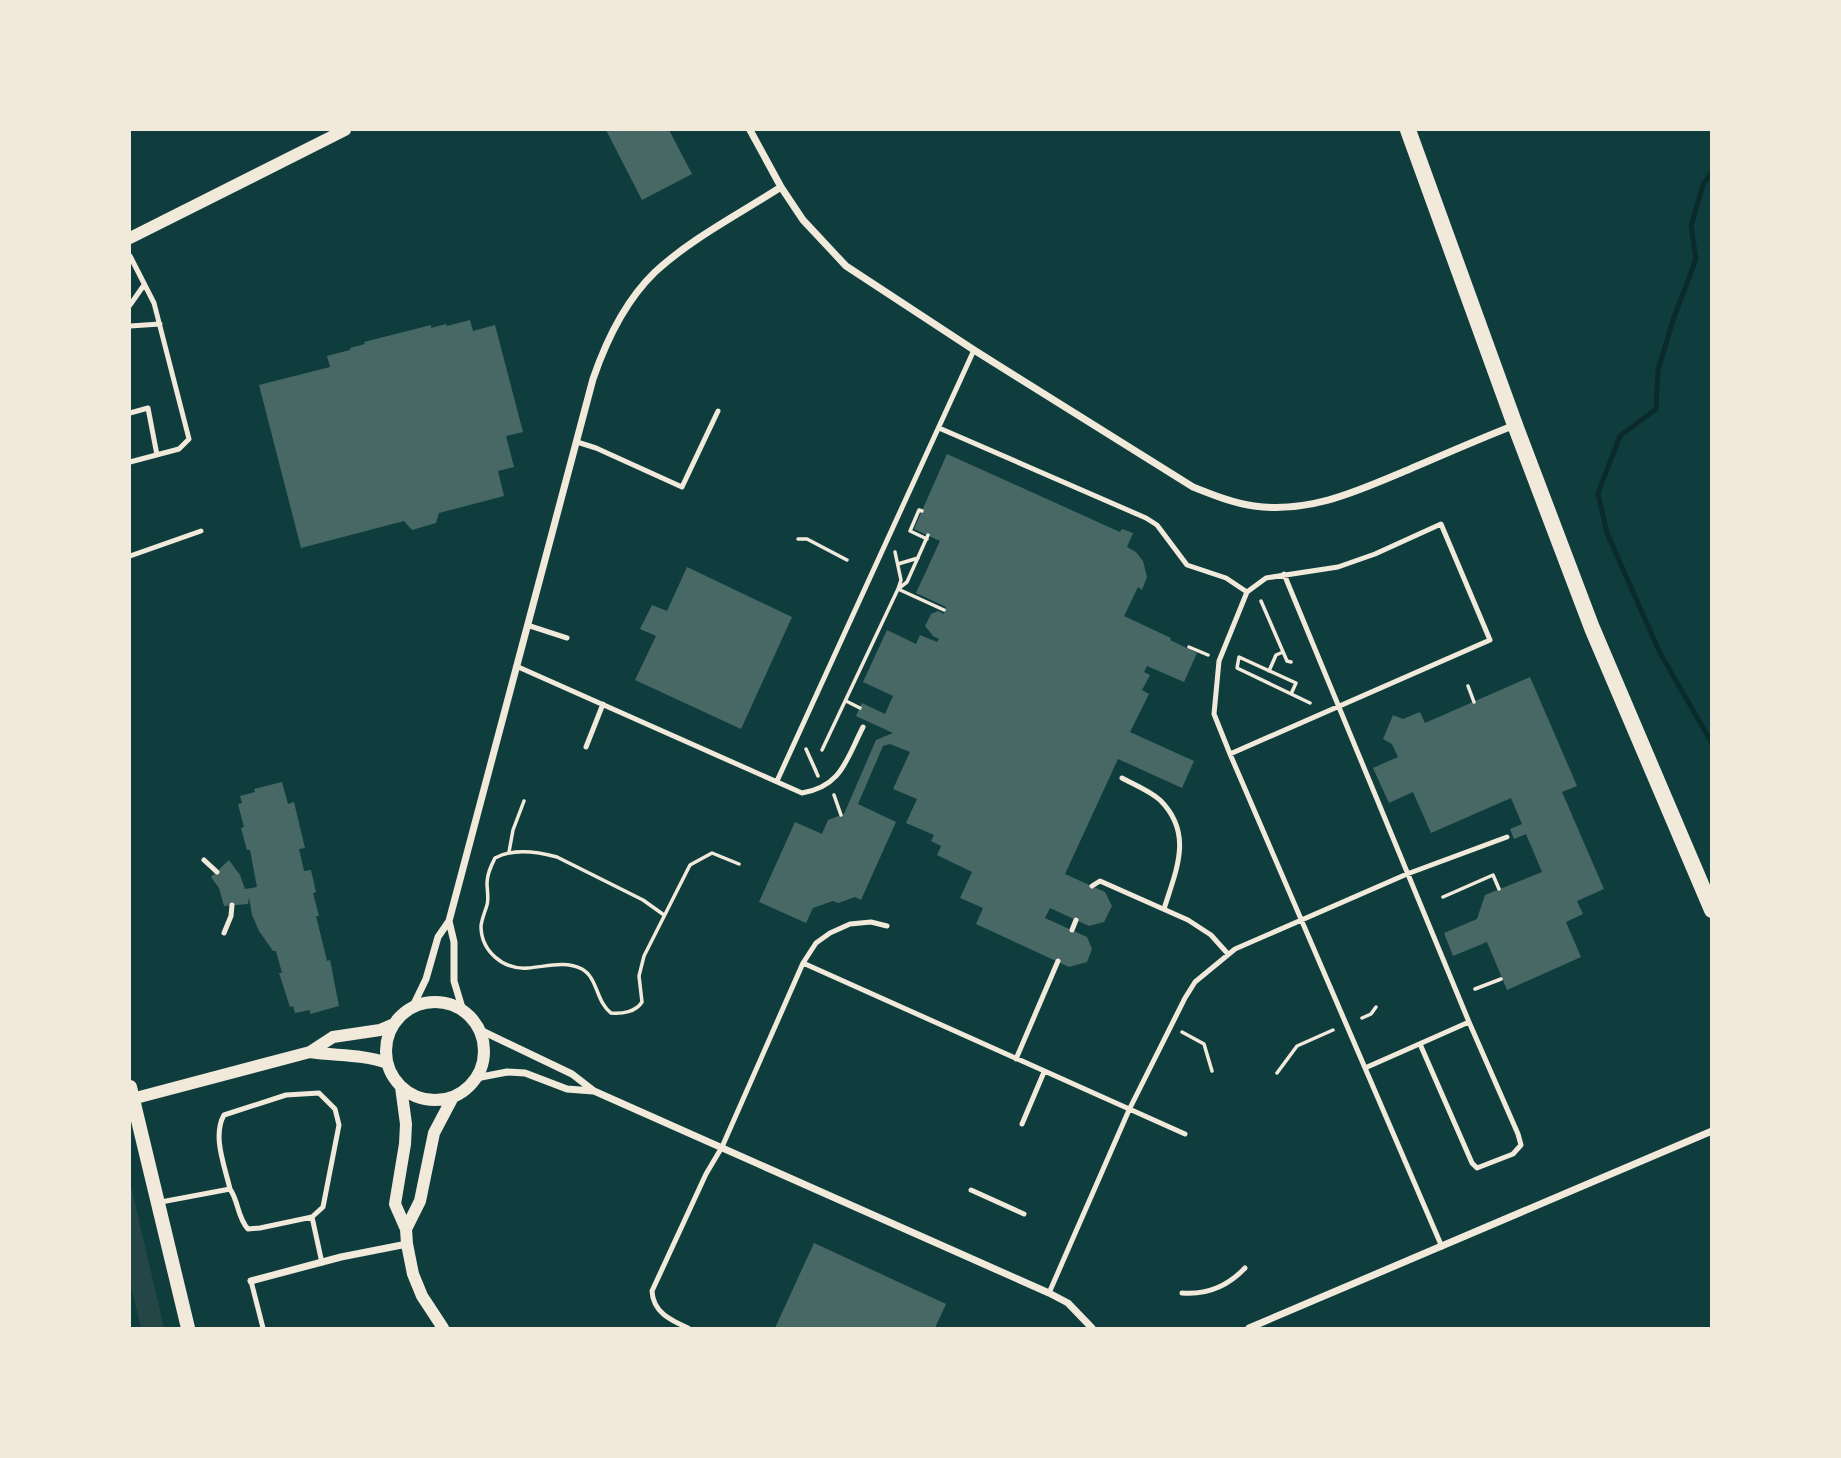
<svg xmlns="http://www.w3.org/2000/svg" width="1841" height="1458" font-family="Commissioner,sans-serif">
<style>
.green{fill:#244646}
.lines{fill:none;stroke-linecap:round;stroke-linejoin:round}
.stream{stroke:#0a2a2b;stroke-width:5}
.building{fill:#486865}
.path{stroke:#f1e9da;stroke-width:3.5}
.service{stroke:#f1e9da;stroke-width:5}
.minor{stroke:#f1e9da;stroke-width:7}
.tertiary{stroke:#f1e9da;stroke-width:12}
.secondary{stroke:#f1e9da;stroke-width:14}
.primary{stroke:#f1e9da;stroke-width:16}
</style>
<rect width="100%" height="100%" fill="#0f3d3e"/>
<path class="green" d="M130 1181 131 1186 164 1328H141L130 1282Z"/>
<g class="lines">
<path class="stream" d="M1712 172 1703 185 1691 226 1696 259 1673 320 1658 370 1656 409 1620 436 1598 493 1607 533 1660 653 1712 743"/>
</g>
<path class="building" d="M606 130H669L692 174 642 200Z
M470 320 473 331 495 325 523 432 506 436 514 467 498 471 504 496 439 513 436 523 412 530 404 521 301 548 259 385 330 367 327 356 350 350V348L365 344 364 342 431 325V328L446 324 447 326Z
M947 454 1120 532 1122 529 1133 533 1127 547 1136 552 1143 561 1147 577 1142 590 1138 587 1124 616 1171 638 1170 640 1197 653 1184 682 1147 666 1144 672 1150 675 1142 690 1149 694 1130 732 1194 761 1182 788 1118 759 1065 874 1105 892 1112 906 1104 922 1089 926 1050 908 1045 918 1087 937 1092 949 1087 962 1069 967 976 924 983 908 960 898 972 872 937 855 941 846 931 841 934 835 906 823 917 799 893 789 910 752 890 744 883 746 858 804 896 822 861 900 855 897 838 903 833 901 813 908 806 923 759 902 795 822 822 834 828 820 844 814 876 740 893 733 856 716 862 703 885 714 893 696 863 682 887 630 916 644 920 635 937 642 939 639 933 636 925 626 931 614 938 611 944 614 946 607 916 593 940 541 914 529Z
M687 567 792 617 741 729 635 680 656 636 640 629 652 605 667 611Z
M1530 677 1577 786 1562 792 1604 889 1577 901 1583 914 1566 922 1581 957 1507 990 1487 942 1453 956 1444 933 1477 919 1485 895 1542 872 1526 834 1514 839 1510 829 1522 824 1511 798 1431 833 1413 792 1389 803 1373 768 1398 757 1392 744 1383 739 1393 715 1403 719 1420 712 1425 723Z
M282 782 288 804 294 802 305 848 299 849 304 871 311 870 316 892 313 893 319 916H316L327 961 330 960 339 1006 310 1014V1010L295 1013 293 1006 290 1007 279 973H282L276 951H273L259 931 252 915 249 897 248 904 224 906 219 888 211 877 229 860 240 875 245 889 257 887 250 850H247L241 828 244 827 238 804 242 803 240 796 255 792 254 789Z
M814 1243 946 1304 935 1328H775Z"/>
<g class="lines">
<path class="path" d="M922 511 919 510 910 531 927 539
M928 535 907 582 898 589 944 610
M798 539H807L847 560
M898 564 918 558
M1261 601 1287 661 1291 662
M1189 647 1208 655
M1269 671 1276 655 1283 652
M1468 686 1474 702
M1291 694 1296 683 1239 657 1237 668 1310 703
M846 701 860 708
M822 750 898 589 901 580 895 552
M816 771 806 749 818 776
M834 795 841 815
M509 852 513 830 524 801
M1443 897 1493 875 1499 889
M664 915 643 900 557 857C539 852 513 848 495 858 491 866 487 874 487 883 487 891 489 898 487 905 485 912 482 918 481 926 481 951 503 970 528 968 545 967 565 960 582 969 598 978 596 1002 611 1013 622 1014 636 1012 642 1002L639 976 644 956 690 865 712 853 739 864
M1475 989 1501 979
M1362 1018 1371 1014 1376 1007
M1182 1032 1204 1044 1212 1071
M1277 1073 1297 1046 1333 1030"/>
<path class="service" d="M130 256 154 303 189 439 179 449 130 462
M130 305 144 285
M130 326 160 324
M130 413 148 408 157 455
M939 428 1146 518 1157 525 1187 565 1226 578 1247 592
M577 442 596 448 682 487 718 411
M130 556 201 531
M1284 574 1469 1022 1365 1068
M527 625 567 638
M516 666 802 793C842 786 846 760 863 727
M586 747 603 704
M1230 754 1490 640 1441 524 1375 554 1338 567 1266 578 1247 592 1219 661 1214 714 1230 754 1442 1247
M1122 778C1133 784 1150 791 1160 800 1194 834 1176 870 1164 909
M777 781 974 350
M204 860 217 872
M1092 886 1100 881 1188 920 1211 935 1228 954
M1072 930 1076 920
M224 933 231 916 232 905
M803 963 1185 1134
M1420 1044 1472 1163 1477 1168 1513 1154 1521 1145 1518 1134 1469 1022
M1016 1059 1058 961
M1022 1124 1044 1072
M971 1190 1024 1214
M161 1202 230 1189C239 1202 237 1217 248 1229L260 1228 312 1217 323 1207 339 1125 335 1109 319 1093 286 1095 224 1115C212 1136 225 1167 230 1189
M312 1217 322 1263
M251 1281 263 1328
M1049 1293 1129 1110 1185 998 1195 982 1235 949 1407 874 1507 837
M1182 1293C1207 1295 1228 1286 1245 1268
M688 1328C670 1320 653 1312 652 1291L706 1174 722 1147 803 963 816 943 830 933 850 924 871 922 887 926"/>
<path class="minor" d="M750 130 781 187 803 220 846 266 974 350 1193 487C1213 495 1233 503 1254 506 1310 514 1360 490 1410 469 1445 454 1479 439 1515 425
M449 921 454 942V981L463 1011
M412 1008 426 979 438 937 449 921 593 379C606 341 625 301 655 272 692 238 739 214 781 187
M478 1029 572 1074 594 1091 1049 1293 1068 1303 1092 1328
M476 1078 507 1072 525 1073 567 1089 593 1091
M251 1281 341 1257 407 1244
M1249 1328 1712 1131"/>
<path class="tertiary" d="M130 238 345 130
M386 1051a49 49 0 1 1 98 0a49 49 0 1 1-98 0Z
M310 1052C336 1056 362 1054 387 1063
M401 1087 406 1124 405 1144 395 1204 406 1229 407 1244 413 1274 422 1296 443 1328
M132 1099 310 1052 333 1037 380 1030 394 1024
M406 1229 420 1201 434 1133 453 1097"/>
<path class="secondary" d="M130 1087 188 1328"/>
<path class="primary" d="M1408 130 1515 425 1592 628 1712 910"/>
</g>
<rect width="1841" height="1458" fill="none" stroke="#f1e9da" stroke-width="262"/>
</svg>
